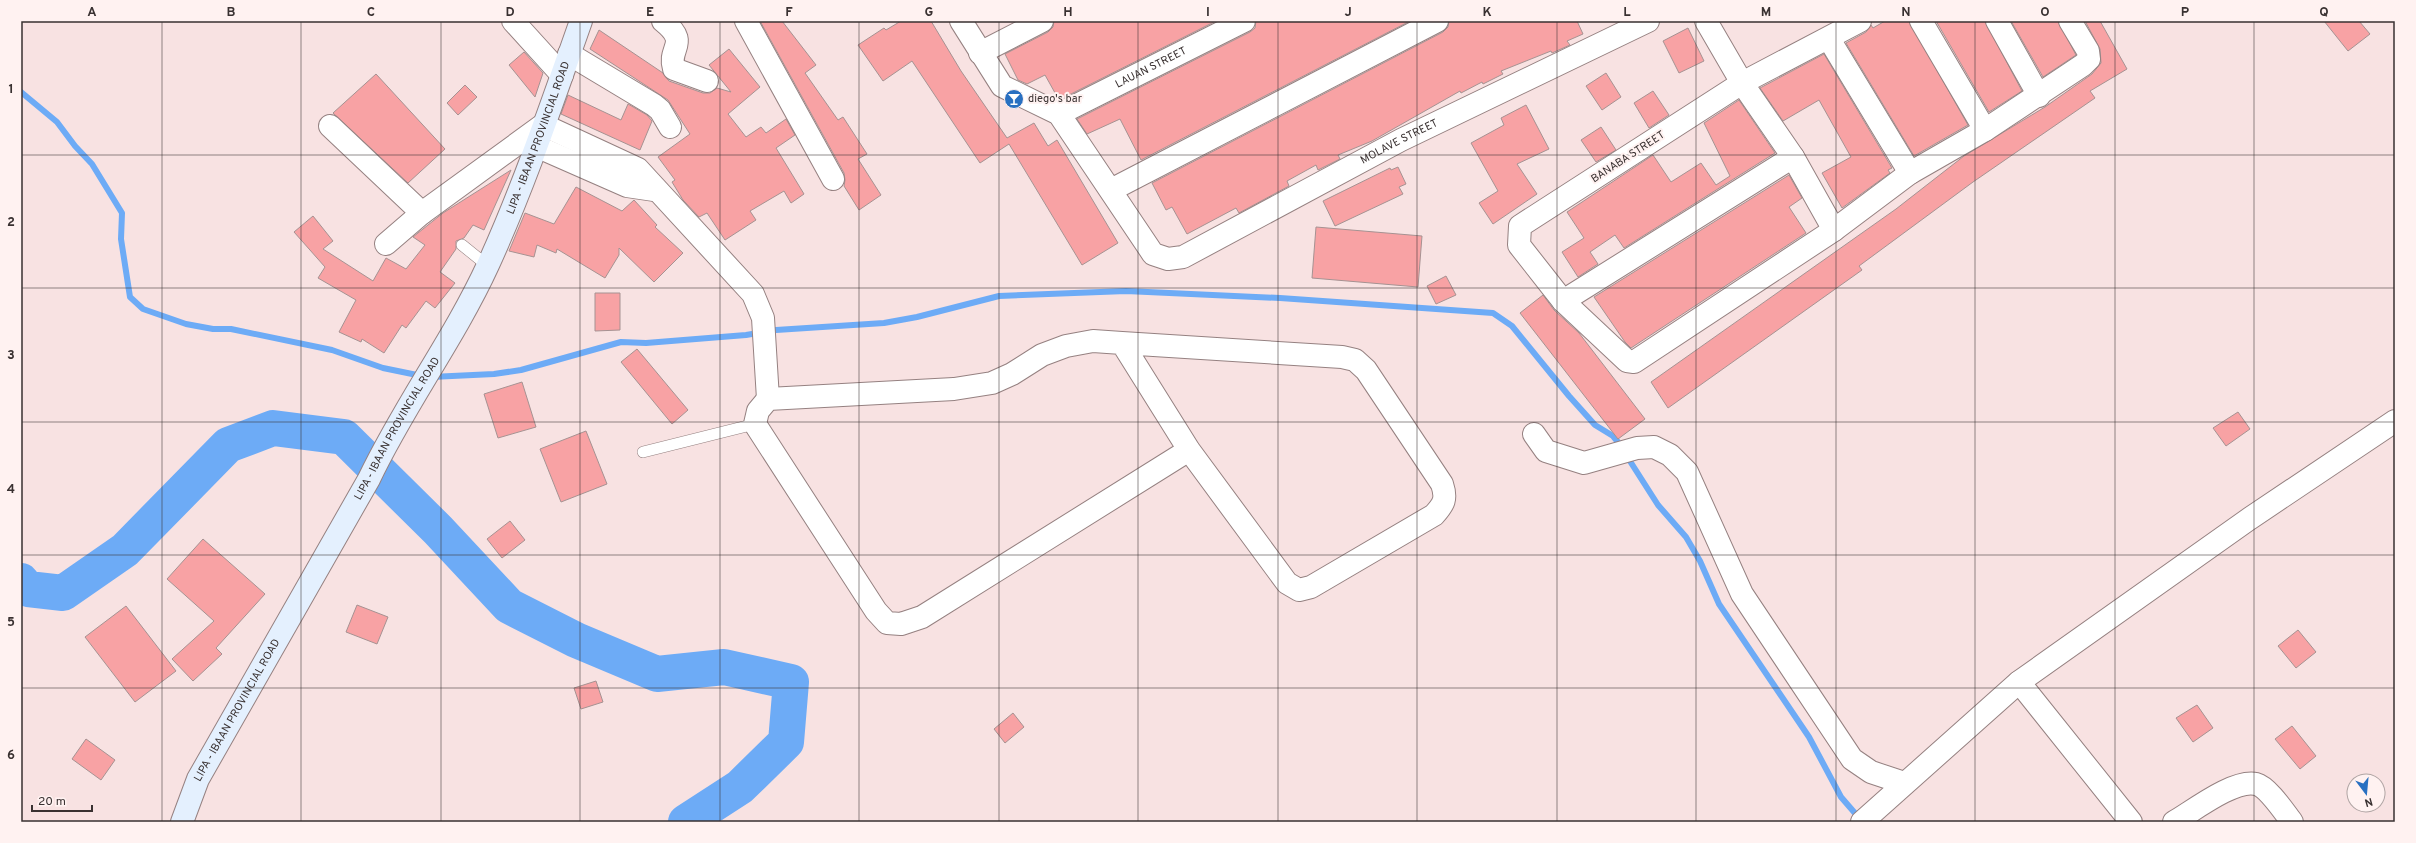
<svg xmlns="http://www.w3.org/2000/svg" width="2416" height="843" font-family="Overpass,sans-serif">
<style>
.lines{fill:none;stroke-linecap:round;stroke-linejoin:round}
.stream{stroke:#6dabf6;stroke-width:6}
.river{stroke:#6dabf6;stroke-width:36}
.building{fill:#f8a2a4;stroke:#a69292}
.lane-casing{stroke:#958181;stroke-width:12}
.street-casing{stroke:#958181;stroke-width:24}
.secondary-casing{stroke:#958181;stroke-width:24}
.lane{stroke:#fff;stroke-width:11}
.street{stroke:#fff;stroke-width:22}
.secondary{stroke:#e4f0fe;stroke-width:22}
.grid{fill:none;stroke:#393131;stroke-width:1;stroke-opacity:0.55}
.labels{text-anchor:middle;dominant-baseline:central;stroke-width:4;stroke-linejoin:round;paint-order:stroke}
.street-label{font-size:11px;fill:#393131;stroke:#fff2f1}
.poi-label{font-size:11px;fill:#393131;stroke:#fff2f1;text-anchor:start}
.neatline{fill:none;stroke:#393131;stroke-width:1.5}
.grid-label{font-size:13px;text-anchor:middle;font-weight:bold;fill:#393131}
</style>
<rect width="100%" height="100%" fill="#f8e2e2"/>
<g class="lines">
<path class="stream" d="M21 92 57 122 75 146 92 164 122 213 121 239 130 297 143 309 186 324 213 329H231L332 350 383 368 422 376
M431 377 494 374 521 370 621 342 646 343 746 335 776 330 884 323 917 317 999 296 1126 291 1280 298 1493 313 1512 326 1569 396 1595 425 1613 436 1622 447
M1628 458 1658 505 1686 537 1700 561 1719 604 1809 737 1841 797 1860 819"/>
<path class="river" d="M21 581 28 589 63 593 125 550 228 445 273 428 344 437 438 530 509 606 576 640 657 674 724 667 791 682 786 742 740 787 686 822"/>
</g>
<path class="building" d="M760 21H782L816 65 805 73 838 120 843 117 867 154 858 159 881 195 859 210 844 186 845 180 844 173Z
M901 21H931L961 71 1007 138 1034 123 1048 146 1057 140 1118 243 1082 265 1009 144 980 163 912 61 883 81 858 45 884 28 886 30Z
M1054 21H1216L1059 100 1045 75 1027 84 1018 80 1005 54 1048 32 1053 27Z
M1256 21H1410L1141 160 1120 119 1087 134 1077 119 1250 32 1255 28Z
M1449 21H1577L1583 34 1567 41 1570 45 1552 53 1551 51 1501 71 1503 74 1483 84 1482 82 1461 93 1460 91 1372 141 1338 155 1340 159 1318 170 1316 165 1287 181 1289 186 1239 213 1236 208 1187 234 1172 207 1166 210 1152 183 1443 32 1448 27Z
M1885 21H1909L1968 125 1914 156 1846 43 1866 32 1871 25 1873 28Z
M1936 21H1985L2022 91 1989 112Z
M2011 21H2058L2076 55 2043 77Z
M2085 21H2100L2127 69 2090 91 2095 98 1973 182 1859 266 1862 270 1668 408 1651 382 1896 209 1964 156 2045 107 2092 74 2101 63 2100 49Z
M2324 21H2359L2370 34 2348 51Z
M1688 28 1704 61 1679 73 1663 41Z
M599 30 663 73 669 81 703 93H710L717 88 731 92 709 65 729 49 760 87 728 114 746 137 761 127 766 133 786 119 795 135 776 148 804 194 791 203 784 191 750 211 756 220 725 240 707 213 699 217 683 200 672 182 675 180 658 157 690 134 668 100 590 49Z
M524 52 543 73 535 97 509 65Z
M1824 54 1892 168 1888 170 1890 173 1842 208 1822 173 1851 157 1819 100 1783 121 1760 88Z
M1606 73 1621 97 1602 110 1586 86Z
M376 74 445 149 408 183 333 113Z
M465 85 477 97 458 115 447 103Z
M1653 91 1669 115 1649 128 1634 103Z
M568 95 621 120 628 104 647 115 652 121 640 150 561 114Z
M1739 100 1775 153 1624 248 1615 235 1590 252 1598 264 1578 277 1562 252 1584 238 1567 212 1653 155 1671 182 1701 163 1716 185 1730 176 1704 123Z
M1526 105 1549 149 1517 164 1537 194 1493 224 1479 203 1498 191 1471 143 1504 125 1501 118Z
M1601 127 1616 150 1596 162 1581 140Z
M1398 167 1406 184 1399 187 1403 194 1335 226 1323 201 1390 168 1391 170Z
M511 170 484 230 473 225 464 238 456 241V249L440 272 455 283 435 308 426 301 406 328 402 325 384 353 362 339 361 342 339 332 356 300 318 278 325 267 294 232 313 216 333 241 323 249 373 281 386 258 406 269 425 245 413 237 443 213Z
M1789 175 1802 198 1789 207 1806 233 1631 348 1625 342 1594 297Z
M576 187 622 211 634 200 657 225 655 227 683 253 654 282 619 248V255L605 278 557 249 556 253 537 245 534 257 509 251 525 213 554 224Z
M1316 227 1422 236 1418 287 1312 278Z
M1446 276 1456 295 1436 304 1427 286Z
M595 293H620V330L595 331Z
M1543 295 1554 310 1579 333 1645 419 1618 439 1520 313Z
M637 349 688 410 672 424 621 362Z
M522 382 536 427 498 438 484 394Z
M2238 412 2250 429 2226 446 2213 428Z
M586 431 607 484 561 502 540 449Z
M510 521 525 540 502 558 487 539Z
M203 539 265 594 216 648 222 654 193 681 172 659 214 621 167 579Z
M357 605 388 617 377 644 346 632Z
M126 606 176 671 135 702 85 637Z
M2298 630 2316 652 2296 668 2278 646Z
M596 681 603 702 581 709 574 688Z
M2197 705 2213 728 2193 742 2176 718Z
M1013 713 1024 727 1005 743 994 729Z
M2292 726 2316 756 2300 769 2275 739Z
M86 739 115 760 101 780 72 759Z"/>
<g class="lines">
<g class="lane-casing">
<path id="lane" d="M462 245 488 266
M643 452 755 424"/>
</g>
<g class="street-casing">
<g id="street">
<path d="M513 21 562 75"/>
<path d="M663 21C691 44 667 47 674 69L707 81"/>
<path d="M746 21 833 179"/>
<path id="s1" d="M961 21 1002 86 1059 114 1153 254 1168 259 1183 257 1401 140 1648 21"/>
<path d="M1706 21 1742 83 1793 157 1834 230"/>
<path d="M1860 21 1742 83 1520 226 1519 245 1563 301 1627 361 1634 362 1834 230 1910 173 1985 130 2083 65 2089 59 2088 51 2070 21"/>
<path d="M1921 21 1985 130"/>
<path d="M1997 21 2039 96"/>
<path d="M1829 39 1910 173"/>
<path d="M980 53 1042 21"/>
<path d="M569 54 654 105 660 110 670 127"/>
<path id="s2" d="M1059 114 1244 21"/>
<path d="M330 126 422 213 543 125 638 169 753 294 763 318 768 399"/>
<path d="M536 146 627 186 654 190"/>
<path d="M1111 190 1437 21"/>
<path d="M386 244 422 213"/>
<path d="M1563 301 1793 157"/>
<path d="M1122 343 1189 450 1287 583 1299 590 1311 587 1434 515C1444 504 1447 499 1442 484L1366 370 1355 360 1342 357 1122 343 1093 341 1066 346 1042 355 1012 374 992 383 954 389 768 399 758 411 755 424 876 611 887 623 901 624 922 617 1189 450"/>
<path d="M1534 434 1546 451 1584 463 1637 448 1654 447 1670 455 1687 472 1742 594 1852 759 1871 772 1904 783"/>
<path d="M2019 682 2131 822"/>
<path d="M1862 822 2019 682 2249 519 2395 421"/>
<path d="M2174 822C2193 811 2234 779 2256 784 2268 787 2285 813 2292 822"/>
</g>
</g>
<g class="secondary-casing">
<g id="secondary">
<path id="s3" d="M182 822 198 779 369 479C404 405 454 339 488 265 524 186 552 103 581 21"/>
</g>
</g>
<use href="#lane" class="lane"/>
<use href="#street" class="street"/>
<use href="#secondary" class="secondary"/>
</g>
<path class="grid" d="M162 21V822M301 21V822M441 21V822M580 21V822M720 21V822M859 21V822M999 21V822M1138 21V822M1278 21V822M1417 21V822M1557 21V822M1696 21V822M1836 21V822M1975 21V822M2115 21V822M2254 21V822M21 155H2395M21 288H2395M21 422H2395M21 555H2395M21 688H2395"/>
<defs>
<g id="bar-disc" transform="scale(1)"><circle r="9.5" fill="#2970c1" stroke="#fff2f1"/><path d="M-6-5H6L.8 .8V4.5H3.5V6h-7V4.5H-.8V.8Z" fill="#fff"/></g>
</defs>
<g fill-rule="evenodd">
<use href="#bar-disc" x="1014" y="99"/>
</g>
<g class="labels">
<g class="street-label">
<text stroke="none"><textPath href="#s2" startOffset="103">LAUAN STREET</textPath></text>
<text stroke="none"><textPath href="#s3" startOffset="773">LIPA - IBAAN PROVINCIAL ROAD</textPath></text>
<text stroke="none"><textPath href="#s1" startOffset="585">MOLAVE STREET</textPath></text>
<text transform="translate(1628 157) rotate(-33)">BANABA STREET</text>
<text stroke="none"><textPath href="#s3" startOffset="449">LIPA - IBAAN PROVINCIAL ROAD</textPath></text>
<text stroke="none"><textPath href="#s3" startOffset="125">LIPA - IBAAN PROVINCIAL ROAD</textPath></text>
</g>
<g class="poi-label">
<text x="1028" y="99">diego's bar</text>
</g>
</g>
<rect width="2416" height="843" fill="none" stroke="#fff2f1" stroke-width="44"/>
<g transform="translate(2366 793) rotate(164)"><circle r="19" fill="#fff2f1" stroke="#b0a5a4"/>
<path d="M0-3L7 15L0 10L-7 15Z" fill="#2970c1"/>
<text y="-6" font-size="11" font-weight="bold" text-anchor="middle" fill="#393131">N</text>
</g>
<path d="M32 805v6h60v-6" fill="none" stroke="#393131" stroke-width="2"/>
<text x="38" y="805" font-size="12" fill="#393131" stroke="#fff2f1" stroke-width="3" paint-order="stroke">20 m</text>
<rect x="22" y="22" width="2372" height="799" class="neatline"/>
<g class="grid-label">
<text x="92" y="16">A</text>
<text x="231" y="16">B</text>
<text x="371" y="16">C</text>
<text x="510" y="16">D</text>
<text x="650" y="16">E</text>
<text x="789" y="16">F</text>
<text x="929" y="16">G</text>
<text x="1068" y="16">H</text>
<text x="1208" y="16">I</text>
<text x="1348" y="16">J</text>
<text x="1487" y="16">K</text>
<text x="1627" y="16">L</text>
<text x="1766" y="16">M</text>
<text x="1906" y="16">N</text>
<text x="2045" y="16">O</text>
<text x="2185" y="16">P</text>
<text x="2324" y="16">Q</text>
<text x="11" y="93">1</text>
<text x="11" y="226">2</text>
<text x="11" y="359">3</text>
<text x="11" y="493">4</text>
<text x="11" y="626">5</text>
<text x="11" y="759">6</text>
</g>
</svg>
